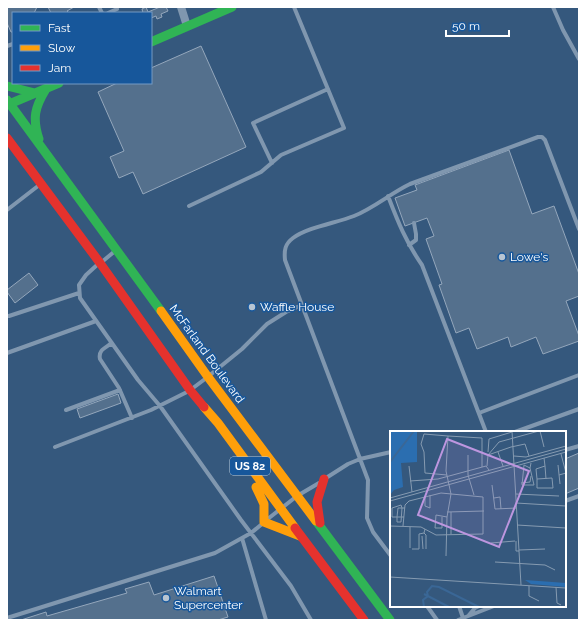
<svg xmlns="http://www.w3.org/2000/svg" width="586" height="627" font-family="Raleway,sans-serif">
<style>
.building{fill:#54708d;stroke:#94a7bc}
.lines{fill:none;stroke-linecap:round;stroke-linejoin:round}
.lane{stroke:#8097af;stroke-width:4}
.street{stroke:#8097af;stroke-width:8}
.fast{stroke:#30b455;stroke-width:9}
.slow{stroke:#ff9f0a;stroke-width:9}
.jam{stroke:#e5322d;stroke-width:9}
.poi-dot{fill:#b8c5d2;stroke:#17579b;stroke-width:1.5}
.labels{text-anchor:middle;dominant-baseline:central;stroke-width:3;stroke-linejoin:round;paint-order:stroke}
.shield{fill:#17579b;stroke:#b9cde1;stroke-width:1}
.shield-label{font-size:11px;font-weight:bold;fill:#fff}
.poi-label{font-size:12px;fill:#fff;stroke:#17579b;text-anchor:start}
.street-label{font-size:12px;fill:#fff;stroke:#17579b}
.inset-river{fill:none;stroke:#3a6796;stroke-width:2}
.inset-road{fill:none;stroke:#869bb1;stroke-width:1}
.view{fill:#bd96df;fill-opacity:0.15;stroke:#bd96df;stroke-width:2}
.inset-edge{fill:none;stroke:#fff;stroke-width:2}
</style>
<rect width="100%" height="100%" fill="#35587d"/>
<path class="building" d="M7 7H37L34 13H13V32H11L7 23Z
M48 7H74L67 11 68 12 66 13H51Z
M146 7 148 12 160 7H166L168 11 161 14 162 17 157 19 156 16 151 18V13H143L142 9Z
M201 46 246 147 143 194 133 172 119 178 110 157 124 151 98 92 117 83H151V68Z
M509 150 532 214 554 206 579 274V296L566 301 579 336V341L543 354 536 337 511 347 508 337 477 349 469 328 456 333 439 285 442 284 426 239 434 236 427 218 405 226 395 198 417 190 415 185Z
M29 273 38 285 15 303 7 292V290Z
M118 394 121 403 80 418 77 409Z
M579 453V488L565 494V459Z
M214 576 228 617 218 620H21L46 612 47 616 127 593 125 589 149 582 154 595Z"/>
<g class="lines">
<path class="lane" d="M99 7 102 13
M553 7 563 30 579 59
M108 13 117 9 116 7
M7 46 13 44
M272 163 253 123 328 89
M388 196C398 222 406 242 422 265L486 432
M189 206 261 172 281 155 344 128 294 7
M7 210 38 186
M409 245 416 240V234L414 223
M103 261 115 251
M97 265 86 275 79 285 80 298 138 380 160 406 241 520 291 586 311 620
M7 316H9L79 293
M112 343C105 348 98 350 100 359L119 388 132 418
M7 353 96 321
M210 375 242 349 267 324 286 312 302 305
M193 388 205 379
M66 410 120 390
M479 413 579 375
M515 432 579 409
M55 447 151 410 187 392
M565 450 579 446
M326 478 348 464 360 459 391 452
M565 501 579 496
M269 518 297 496 319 483
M242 538 266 620
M391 556 373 532 367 518 368 480 285 260C284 250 285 244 293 238 308 227 336 223 354 216 374 208 391 193 410 184L538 137H542L545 140 579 229
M427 606 437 620
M459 606 463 618
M469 615 475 608 479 606
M7 618 215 553 251 533 262 524
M458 620 494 606"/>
<path class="street" d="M181 7 187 26"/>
<path class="fast" d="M151 42 232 7
M7 86 35 93
M7 100 161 311
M7 105 59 83
M39 139C32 118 35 107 46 89
M316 521 390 620"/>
<path class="slow" d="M161 311 208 377 316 521
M204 407 218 423 295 528
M256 487 264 504V522L300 536"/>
<path class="jam" d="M7 138 100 263 190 390 204 407
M320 523 317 502 324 479
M295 528 364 620"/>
</g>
<g class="poi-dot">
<circle cx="502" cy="257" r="4"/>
<circle cx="252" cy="307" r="4"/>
<circle cx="166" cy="598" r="4"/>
</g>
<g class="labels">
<rect class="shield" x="230" y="457" width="40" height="18" rx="3"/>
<g class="shield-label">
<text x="250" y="466">US 82</text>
</g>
<g class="poi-label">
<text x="510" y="257">Lowe's</text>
<text x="260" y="307">Waffle House</text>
<text x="174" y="591">Walmart<tspan x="174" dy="14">Supercenter</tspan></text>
</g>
<g class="street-label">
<text transform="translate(207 354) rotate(54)">McFarland Boulevard</text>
</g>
</g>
<g transform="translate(390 431)">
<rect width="176" height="176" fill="#35587d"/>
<path d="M0 0H27V31L11 32 13 56 4 59 0 64ZM135 149 176 152V156L141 153Z" fill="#2b6eb0"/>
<path class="inset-river" d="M0 31 24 0M34 163 59 176M34 176 33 169 38 165 37 161 42 155 49 156 89 176"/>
<path class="inset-road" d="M122 0 131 154M150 0 154 16M98 21 99 8 122 1M108 21 113 35M78 24V44L84 64M98 24 109 11 149 0M124 25 136 26 176 15M168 34 170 53M19 35 22 61M97 35 98 24 121 16 135 13 139 25M155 35 156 48M140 37 134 34 132 54H144L140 37 141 32M57 44 35 42 34 21 31 13 34 3 58 5M169 44 176 42 171 23M147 48V57H163L162 47 147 48 146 38 155 35 154 27M20 50 48 48 96 35 99 39M131 52 140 51 141 45M102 54 105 78 127 77M126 63 169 65M35 66V75L40 77V64M0 67 176 18M104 67 110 66 111 78M0 70 176 21M126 72 176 75M57 81 94 80M14 86H2V77L11 74 12 77 11 91H7V86L8 77H15M52 86V97H45L46 84 57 86M127 94 176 97M0 95 31 96 46 104 93 103V66L51 62 19 70 15 74 13 95M20 96V117M34 102 36 104V118M61 103V81M32 105 33 118M126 110V120H129M101 112 125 110M22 118H29V103L34 102 35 98M129 119 155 118M56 125 57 86 61 63 56 40 58 5 92 7V36M105 131 155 134 165 139M0 146 176 157M139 155V165L149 170M166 156 167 172 171 174"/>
<path class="view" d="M57 8 139 40 109 116 28 84Z"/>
<rect width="176" height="176" class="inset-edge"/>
</g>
<rect width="586" height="627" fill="none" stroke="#ffffff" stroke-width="16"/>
<rect x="12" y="12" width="140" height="72" fill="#17579b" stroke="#749ac3"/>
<rect x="20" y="25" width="20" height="6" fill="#30b455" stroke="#749ac3"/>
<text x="48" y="32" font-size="12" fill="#ffffff">Fast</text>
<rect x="20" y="45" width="20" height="6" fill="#ff9f0a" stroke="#749ac3"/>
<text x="48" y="52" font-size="12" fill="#ffffff">Slow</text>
<rect x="20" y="65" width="20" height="6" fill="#e5322d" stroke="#749ac3"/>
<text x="48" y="72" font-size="12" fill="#ffffff">Jam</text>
<path d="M446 30v6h63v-6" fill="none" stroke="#ffffff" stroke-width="2"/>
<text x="452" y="30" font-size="12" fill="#ffffff" stroke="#17579b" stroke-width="3" paint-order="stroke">50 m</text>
</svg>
